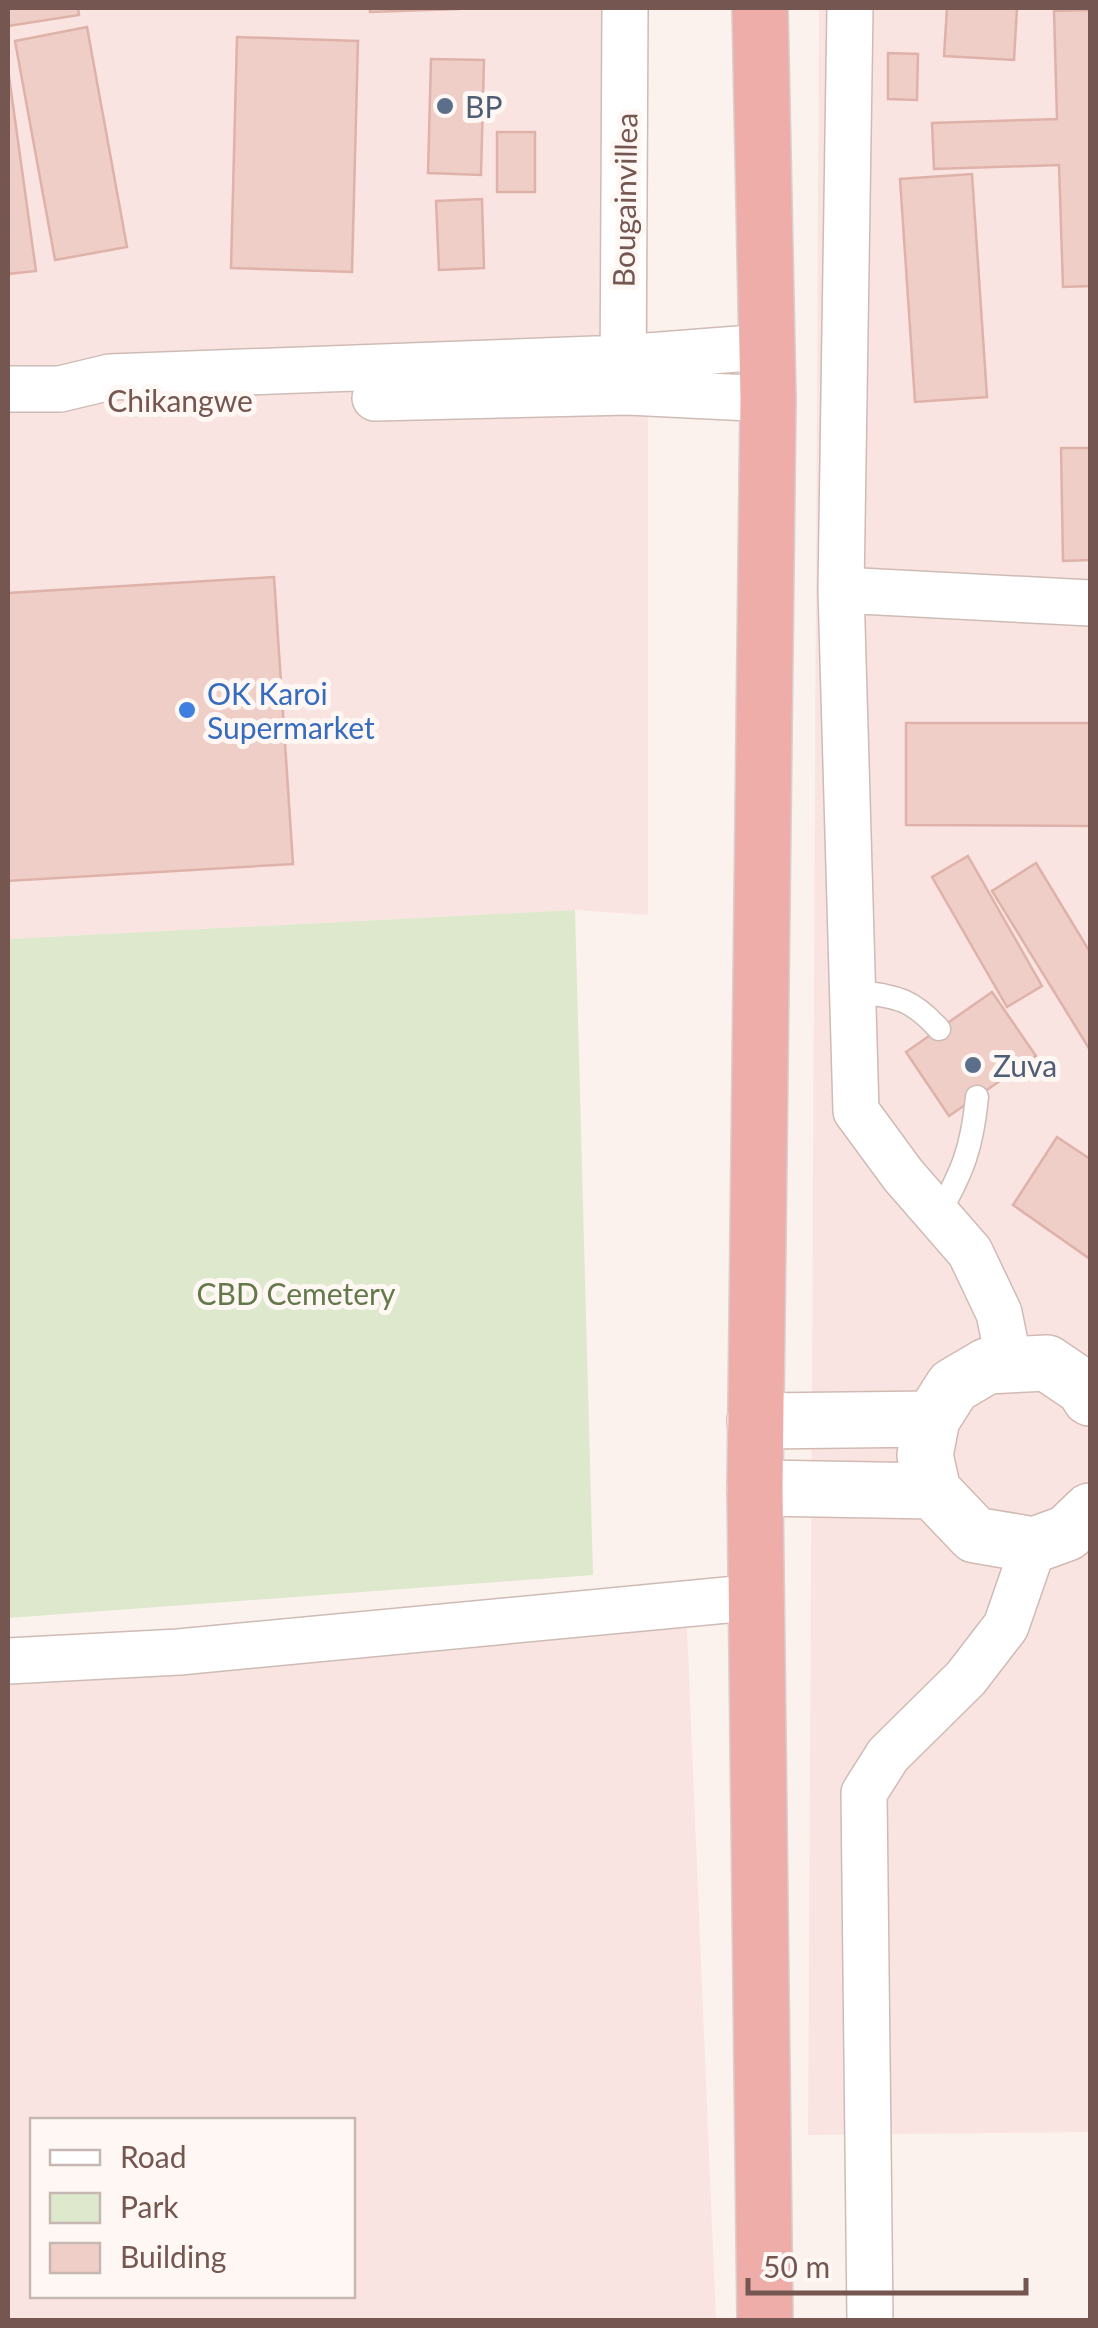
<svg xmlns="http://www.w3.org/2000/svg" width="1098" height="2328" font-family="Lato,sans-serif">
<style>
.commercial{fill:#fae4e2;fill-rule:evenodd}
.green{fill:#dde8cc}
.building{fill:#eecec7;stroke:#dfb2a9;stroke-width:2.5}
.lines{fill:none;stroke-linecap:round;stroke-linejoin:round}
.lane-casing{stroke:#cfbbb5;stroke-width:25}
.street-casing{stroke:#cfbbb5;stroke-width:48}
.secondary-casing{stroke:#d2bab3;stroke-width:58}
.highway-casing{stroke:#d8d0ce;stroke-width:58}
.lane{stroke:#fff;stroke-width:22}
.street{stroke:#fff;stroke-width:45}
.secondary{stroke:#fff;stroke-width:55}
.highway{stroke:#efadaa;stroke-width:55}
.service-dot{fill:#5c6f8a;stroke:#fef7f3;stroke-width:4}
.shop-dot{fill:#3f7fe0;stroke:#fef7f3;stroke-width:4}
.labels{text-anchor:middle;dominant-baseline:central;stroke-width:10;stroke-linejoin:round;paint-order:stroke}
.service-label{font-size:30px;fill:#4e5e75;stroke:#fef7f3;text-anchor:start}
.street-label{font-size:30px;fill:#755651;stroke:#fef7f3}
.shop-label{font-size:30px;fill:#366cbe;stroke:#fef7f3;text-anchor:start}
.park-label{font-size:30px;fill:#62794a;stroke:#fef7f3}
</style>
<rect width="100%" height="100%" fill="#fbf2ed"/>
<path class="commercial" d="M8 8H648V915L575 910 8 939Z
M819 8H1090V2132L808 2135Z
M686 1604 716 2320H8V1647ZM32 2120H352V2296H32Z"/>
<path class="green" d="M575 910 593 1575 8 1618V939Z"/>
<path class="building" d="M8 8H78L79 15 8 26Z
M370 8H458V9L370 12Z
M947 8H1017L1014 60 944 56Z
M1090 10V286L1063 287 1059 165 934 169 932 123 1057 119 1054 11Z
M87 27 127 247 55 260 15 41Z
M237 37 358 41 352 272 231 268Z
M888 53 918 54 917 100 888 99Z
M431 59 484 60 481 175 428 173Z
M8 69 36 271 8 274Z
M497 132H535V192H497Z
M972 174 987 397 915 402 900 179Z
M482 199 484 268 439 270 436 201Z
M1061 448H1090V560L1063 561Z
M274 577 293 864 8 881V593Z
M906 723H1090V826L906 825Z
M968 856 1042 986 1007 1007 932 877Z
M1036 863 1090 952V1050L992 891Z
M992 992 1036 1056 949 1116 906 1052Z
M1057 1137 1090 1159V1259L1013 1205Z"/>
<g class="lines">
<g class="lane-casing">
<path id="lane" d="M853 991C895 997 909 996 939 1029
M938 1215C963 1171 972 1148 977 1097"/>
</g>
<g class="street-casing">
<path id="street" d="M850 8 841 590 856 1111 903 1175 970 1252 999 1313 1009 1362
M623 385 625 8
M8 389H60L110 377 622 358 764 347
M375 398 628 392 768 399
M841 590 1090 603
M8 1661 179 1652 758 1597
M870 2320 864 1793 888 1755 966 1678 1006 1626 1034 1545"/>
</g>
<g class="secondary-casing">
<path id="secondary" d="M1090 1398 1084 1388 1047 1363 987 1366 953 1386 932 1419 925 1455 933 1491 975 1535 1034 1545 1067 1533 1090 1511
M755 1421 932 1419
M755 1488 933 1491"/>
</g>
<g class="highway-casing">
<path id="highway" d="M760 8 768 399 755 1488 765 2320"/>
</g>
<use href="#lane" class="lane"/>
<use href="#street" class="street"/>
<use href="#secondary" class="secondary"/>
<use href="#highway" class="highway"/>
</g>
<g class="service-dot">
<circle cx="445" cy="106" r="10"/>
<circle cx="973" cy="1065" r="10"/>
</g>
<circle class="shop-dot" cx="187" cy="710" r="10"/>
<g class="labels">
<g class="service-label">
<text x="465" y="106">BP</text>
<text x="993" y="1065">Zuva</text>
</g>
<g class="street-label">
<text transform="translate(624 200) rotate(-89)">Bougainvillea</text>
<text x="180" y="400">Chikangwe</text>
</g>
<g class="shop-label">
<text x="207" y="693">OK Karoi<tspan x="207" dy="34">Supermarket</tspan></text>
</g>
<g class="park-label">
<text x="296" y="1293">CBD Cemetery</text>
</g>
</g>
<rect width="1098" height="2328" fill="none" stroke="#755651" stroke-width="20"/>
<rect x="30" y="2118" width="325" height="180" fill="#fef7f3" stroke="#c7b7b2" stroke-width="2.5"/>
<rect x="50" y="2150" width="50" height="15" fill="#ffffff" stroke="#c7b7b2" stroke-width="2.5"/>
<text x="120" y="2168" font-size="30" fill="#755651">Road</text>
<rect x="50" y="2193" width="50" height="30" fill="#dde8cc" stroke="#c7b7b2" stroke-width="2.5"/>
<text x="120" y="2218" font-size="30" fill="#755651">Park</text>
<rect x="50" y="2243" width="50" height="30" fill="#eecec7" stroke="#c7b7b2" stroke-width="2.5"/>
<text x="120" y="2268" font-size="30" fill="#755651">Building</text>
<path d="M748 2278v15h278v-15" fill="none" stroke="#755651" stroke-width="5"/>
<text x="763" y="2278" font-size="30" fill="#755651" stroke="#fef7f3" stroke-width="8" paint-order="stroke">50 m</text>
</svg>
